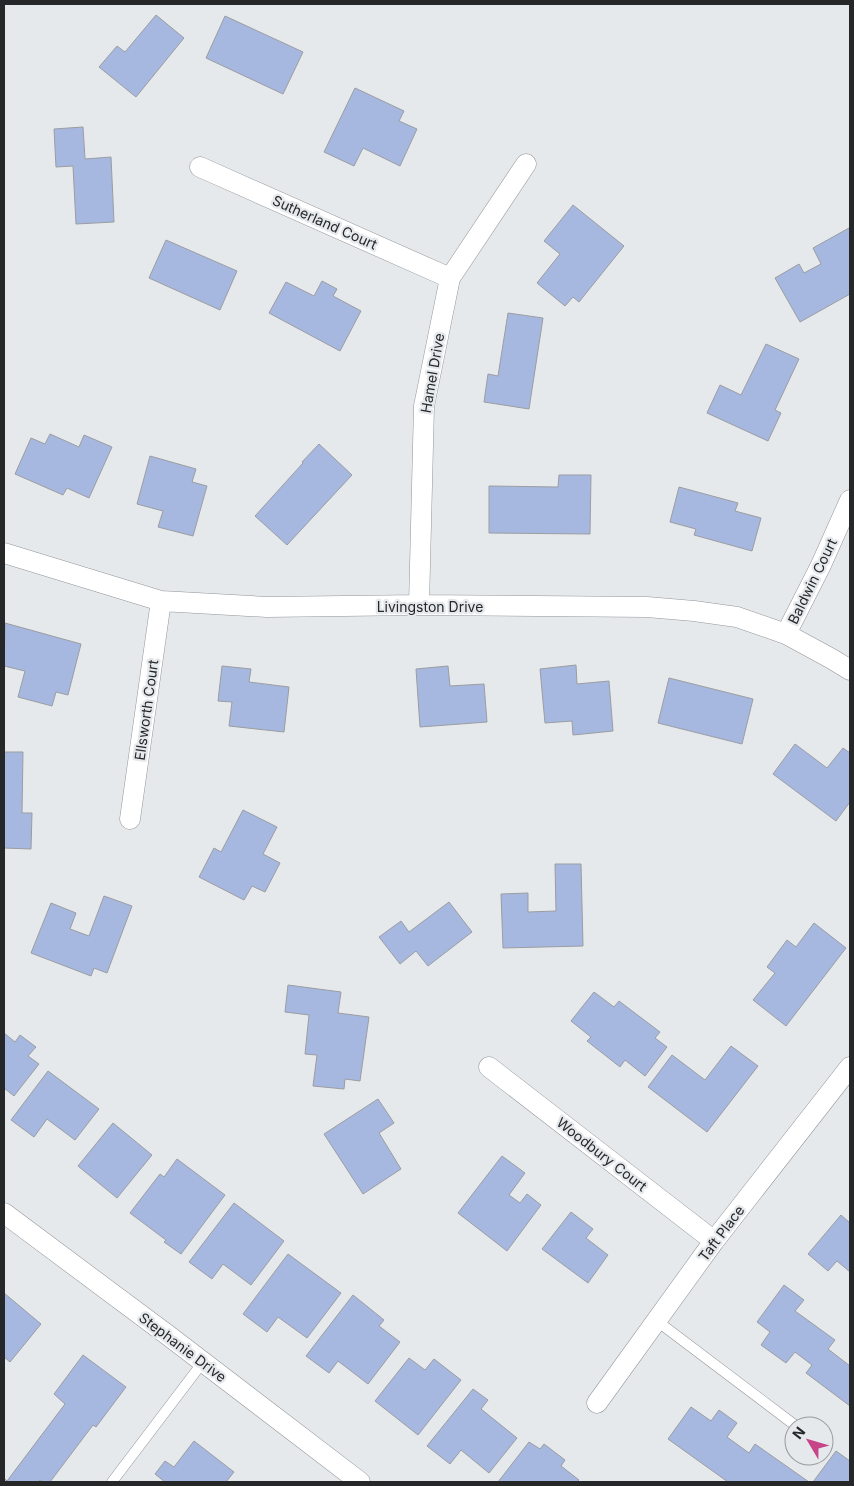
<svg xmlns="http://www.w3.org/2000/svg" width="854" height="1486" font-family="Inter,sans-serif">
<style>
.building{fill:#a6b8e0;stroke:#9b9da1}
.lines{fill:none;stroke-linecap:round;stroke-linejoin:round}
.service-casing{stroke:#939699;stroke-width:11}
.minor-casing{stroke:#939699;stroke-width:21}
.service{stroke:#fff;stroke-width:10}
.minor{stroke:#fff;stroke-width:20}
.labels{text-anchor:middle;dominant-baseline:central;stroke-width:4.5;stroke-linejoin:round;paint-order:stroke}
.street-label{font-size:14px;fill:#262729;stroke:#e5e9ec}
</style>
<rect width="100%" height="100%" fill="#e5e9ec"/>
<path class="building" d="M156 15 184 38 136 97 99 67 117 46 125 52Z
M225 16 303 52 283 94 206 58Z
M355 88 404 111 399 121 417 129 400 166 363 148 354 166 324 152Z
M83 127 85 159 111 157 114 222 76 224 73 166 56 167 54 129Z
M573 205 624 246 579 302 573 297 565 306 537 283 560 254 544 241Z
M849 228 850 230V294L800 322 775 278 799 264 804 273 821 264 813 248Z
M166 240 237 271 220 310 149 278Z
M322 281 337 289 333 296 361 311 340 351 269 313 286 282 314 296Z
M508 313 543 318 529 409 484 402 488 374 498 376Z
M766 344 799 359 775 410 781 413 768 441 707 413 720 385 741 395Z
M50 434 79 447 84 435 112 447 89 498 67 488 63 495 15 474 31 438 45 444Z
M319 444 352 475 287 545 255 516 303 463 302 462Z
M150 456 196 469 192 482 207 486 193 536 158 527 163 511 137 504Z
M559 475H591L590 534 489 533V486L558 487Z
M679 487 738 503 735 511 761 518 752 551 694 535 696 529 670 522Z
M5 623 81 644 68 695 56 692 52 706 18 697 25 671 4 666Z
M576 665 577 684 609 681 613 731 573 735 572 721 545 723 540 669Z
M222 666 251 669 249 682 289 687 284 732 229 726 232 702 218 701Z
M448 666 450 686 484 684 487 722 420 727 416 669Z
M669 678 753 699 742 744 658 723Z
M795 744 827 768 843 748 850 753V802L836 821 773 774Z
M4 752H23L22 813H32L31 849 4 848Z
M243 810 277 827 263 854 280 863 265 892 252 886 244 900 199 877 214 848 221 852Z
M555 864H581L583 946 503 948 501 894 528 893V912L556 911Z
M104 896 132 906 107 973 94 968 91 976 31 953 51 903 76 913 70 929 89 936Z
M449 902 472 932 428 966 416 951 400 964 379 937 401 921 409 932Z
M814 923 846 948 786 1026 753 1000 775 973 767 967 787 940 796 947Z
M288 985 341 992 338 1013 369 1017 360 1081 345 1079 344 1089 313 1086 317 1055 305 1054 309 1015 285 1012Z
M594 992 614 1007 619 1001 660 1032 655 1038 667 1047 645 1076 625 1060 620 1067 587 1041 591 1037 571 1021Z
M4 1033 15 1042 20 1035 36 1047 28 1056 39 1064 14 1096 4 1088Z
M731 1046 758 1066 707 1132 648 1087 672 1055 705 1080Z
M48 1071 99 1109 75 1140 47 1119 34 1137 11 1120Z
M378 1099 394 1123 379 1133 401 1169 363 1194 324 1134Z
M113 1123 152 1155 117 1198 78 1166Z
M502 1156 525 1173 509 1195 520 1203 527 1194 541 1205 507 1251 458 1213Z
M177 1159 225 1195 181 1254 164 1242 166 1240 130 1213 160 1174 164 1177Z
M234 1203 284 1241 251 1285 223 1264 212 1279 189 1262Z
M571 1212 593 1229 586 1238 608 1255 588 1283 542 1249Z
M841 1215 850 1223V1272L837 1261 828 1271 808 1254Z
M288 1254 341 1293 307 1338 278 1317 267 1332 243 1314Z
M784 1285 804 1300 795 1311 835 1340 828 1349 850 1366V1406L806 1373 812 1365 795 1352 786 1363 761 1345 770 1332 757 1322Z
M4 1293 41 1324 10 1362 4 1357Z
M353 1295 384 1320 379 1326 400 1342 368 1384 338 1361 329 1373 306 1356Z
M83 1355 126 1387 96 1427 93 1425 50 1482H43L40 1480 38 1482H4V1478L7 1481 65 1404 54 1394Z
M409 1358 425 1370 434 1359 461 1380 418 1435 375 1401Z
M473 1389 488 1400 481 1409 517 1438 489 1473 461 1450 450 1464 427 1446Z
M691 1407 711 1421 719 1410 737 1423 727 1437 749 1453 755 1444 809 1482H728L668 1439Z
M194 1441 234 1472 226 1482H165L155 1474 165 1461 174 1467Z
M529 1442 540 1449 544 1444 565 1460 561 1466 579 1480 577 1482H498Z
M836 1451 850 1461V1482H813Z"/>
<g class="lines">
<g class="service-casing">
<path id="service" d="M657 1321 796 1426
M112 1482 203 1362"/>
</g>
<g class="minor-casing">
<path id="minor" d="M200 167 450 278
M4 553 161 601 267 607 419 605 647 607 694 611 737 617 786 634 832 659 850 670
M419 605 424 406 450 278 526 164
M786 634 821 565 850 500
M130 819 161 601
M489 1067 714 1241
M4 1213 169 1336 360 1482
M597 1403 714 1241 850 1067"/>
</g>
<use href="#service" class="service"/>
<use href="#minor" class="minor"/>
</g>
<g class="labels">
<g class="street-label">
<text transform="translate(325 222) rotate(24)">Sutherland Court</text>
<text transform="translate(432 373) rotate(-80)">Hamel Drive</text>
<text transform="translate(812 581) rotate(-64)">Baldwin Court</text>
<text x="430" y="606">Livingston Drive</text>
<text transform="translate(146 710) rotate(-82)">Ellsworth Court</text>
<text transform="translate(602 1154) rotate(38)">Woodbury Court</text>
<text transform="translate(721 1233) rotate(-53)">Taft Place</text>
<text transform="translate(183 1347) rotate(37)">Stephanie Drive</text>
</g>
</g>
<rect width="854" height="1486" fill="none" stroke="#262729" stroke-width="10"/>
<g transform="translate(809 1441) rotate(308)"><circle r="24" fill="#e5e9ec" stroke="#999b9e"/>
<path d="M0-4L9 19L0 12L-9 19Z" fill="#c84489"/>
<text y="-8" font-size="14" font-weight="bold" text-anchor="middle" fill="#262729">N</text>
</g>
</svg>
